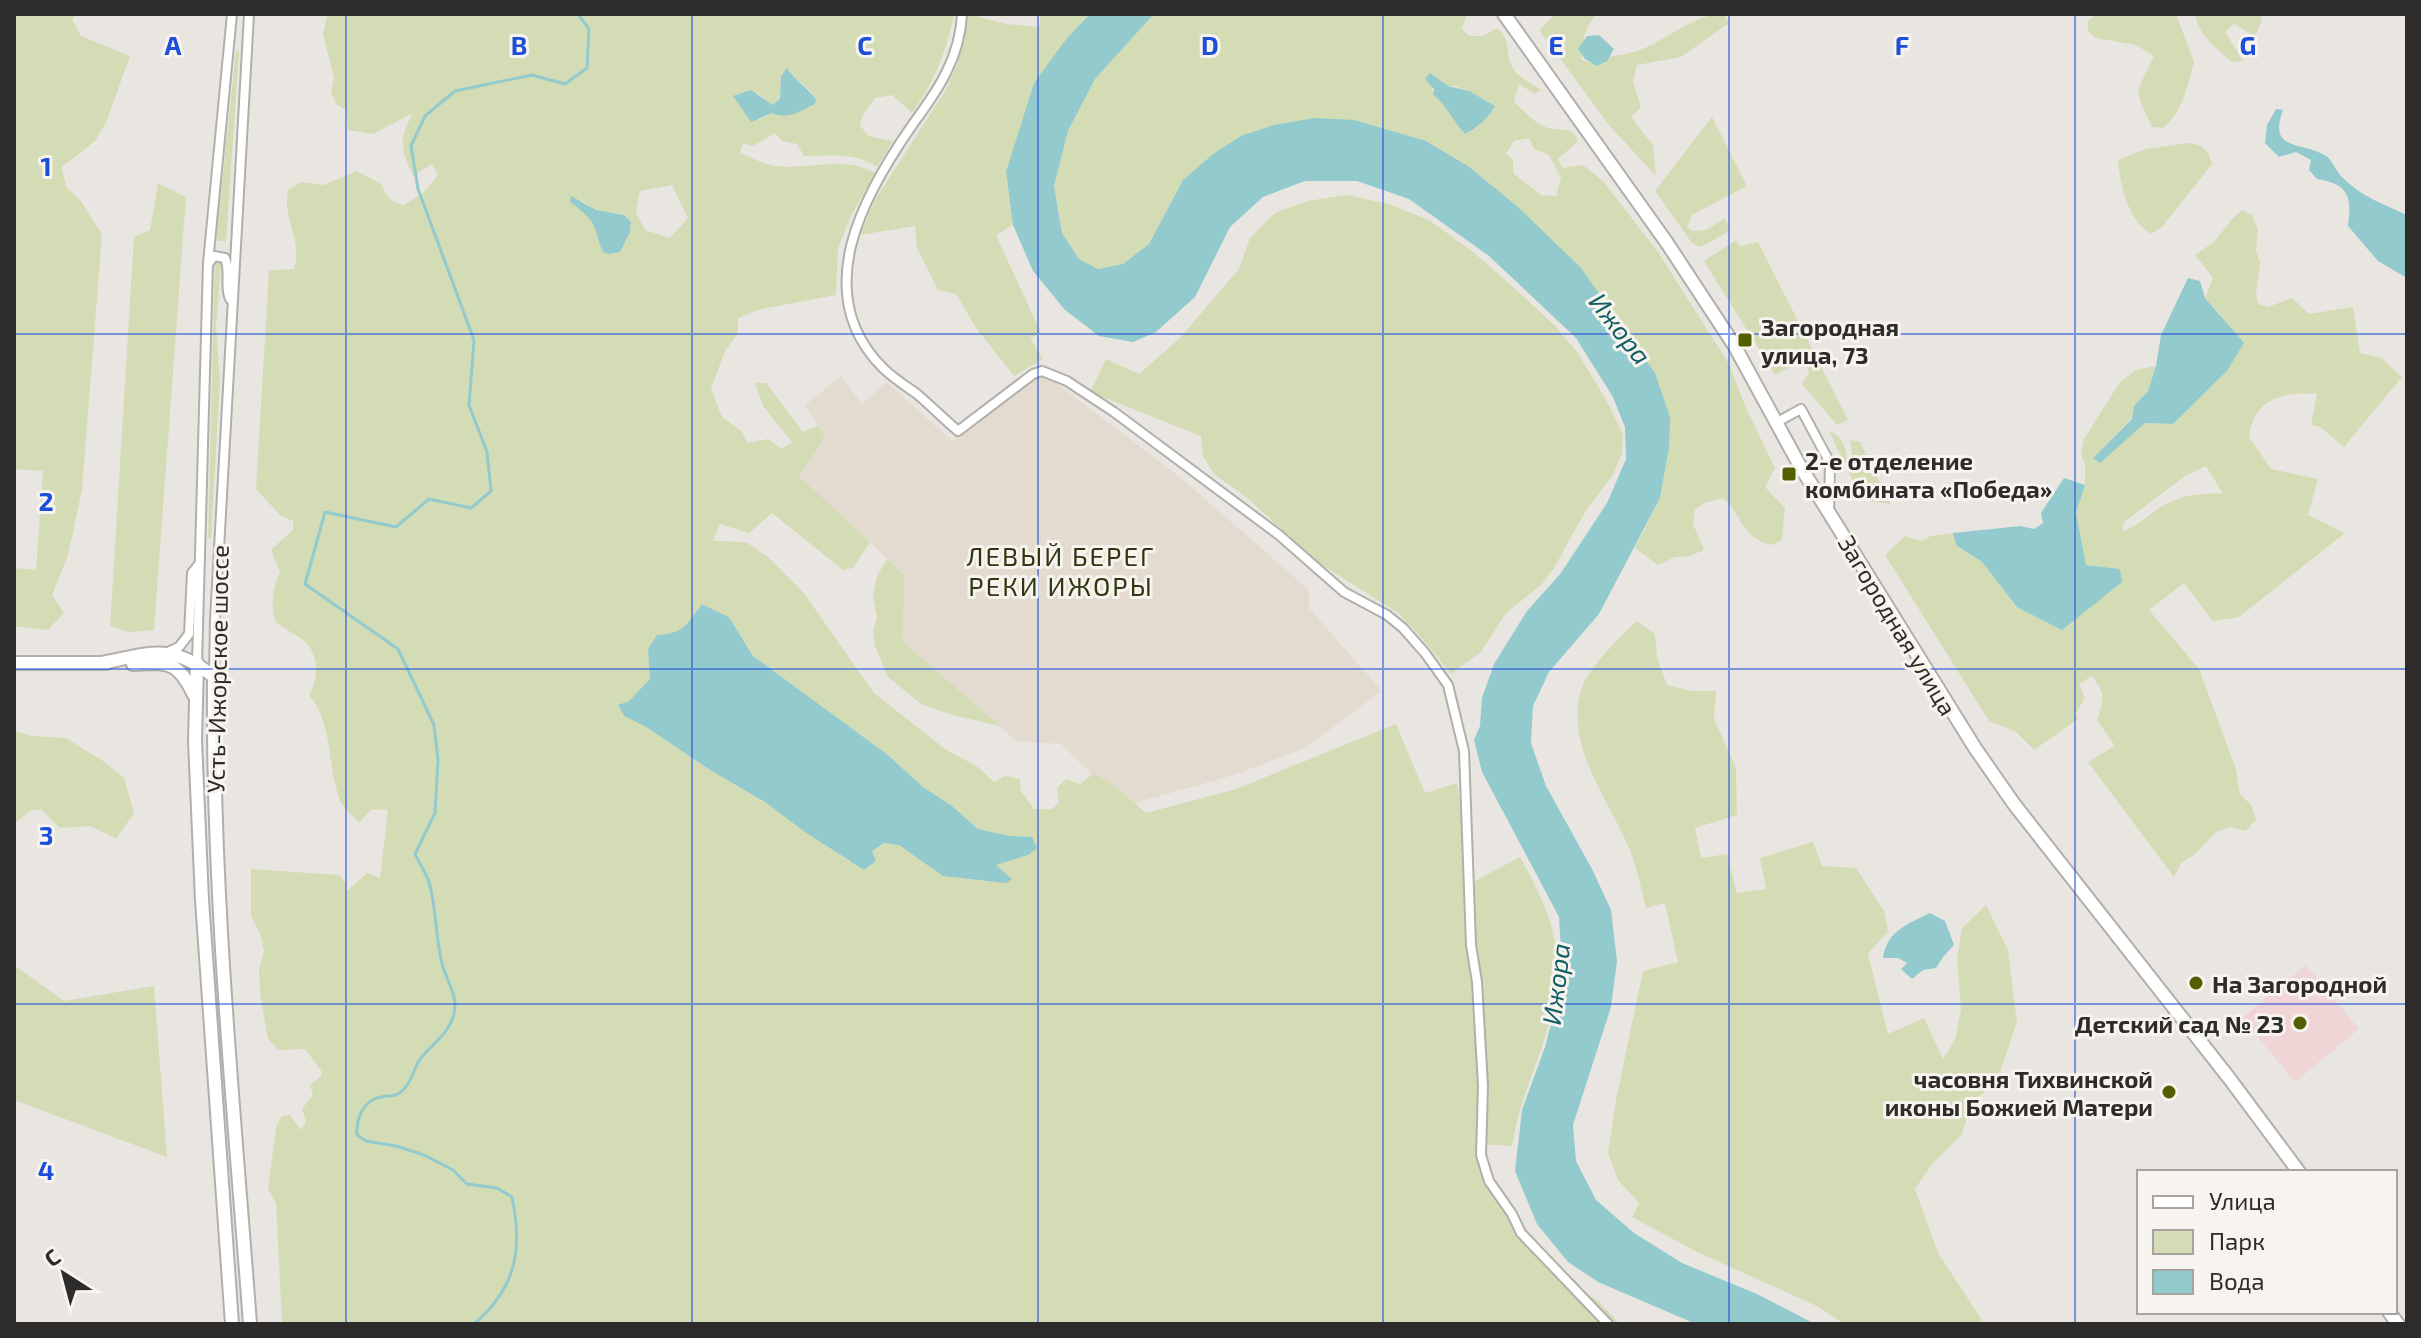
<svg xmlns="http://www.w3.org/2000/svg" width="2421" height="1338" font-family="'Exo 2',sans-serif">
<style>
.built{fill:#e3dbcf}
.education{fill:#f0d5d6}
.green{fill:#d4dcb5;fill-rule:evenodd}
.water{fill:#92cace}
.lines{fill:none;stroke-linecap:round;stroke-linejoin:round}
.stream{stroke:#92cace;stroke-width:3}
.street-casing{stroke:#b2afaa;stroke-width:12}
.secondary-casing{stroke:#b2afaa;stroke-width:16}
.street{stroke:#fff;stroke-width:8}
.secondary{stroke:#fff;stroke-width:12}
.grid{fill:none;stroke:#1d4ed8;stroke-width:2;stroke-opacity:0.55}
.poi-dot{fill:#546000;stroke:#f7f3ee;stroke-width:3}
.labels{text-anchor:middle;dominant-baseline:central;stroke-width:6;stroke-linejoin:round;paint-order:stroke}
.poi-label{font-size:24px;font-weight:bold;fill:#2e2c2a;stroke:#f7f3ee;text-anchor:start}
.street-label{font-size:24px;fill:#2e2c2a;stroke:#f7f3ee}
.water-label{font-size:26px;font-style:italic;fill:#115f64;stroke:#f7f3ee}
.neighbourhood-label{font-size:26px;letter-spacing:2px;fill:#303710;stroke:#f7f3ee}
.grid-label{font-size:26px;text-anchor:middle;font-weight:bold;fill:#1d4ed8;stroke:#f7f3ee;stroke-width:6;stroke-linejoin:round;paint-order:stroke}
</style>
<rect width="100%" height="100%" fill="#e9e6e1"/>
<path class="built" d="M1046 375 1181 478 1309 590V608L1382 691 1305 748 1234 775 1124 806 1061 744 1016 741 902 641 905 576 799 476 825 437 805 405 841 376 862 404 887 382 952 441 1033 377Z"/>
<path class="education" d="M2306 965 2359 1029 2295 1082 2242 1018Z"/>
<path class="green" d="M14 14H77L72 19 81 36 130 56 106 123 95 141 62 167 66 187 81 201 102 235 82 490 68 555 52 595 64 613 48 630 14 626V568L36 570 43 471 14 469Z
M325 14H954C948 48 933 85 912 113L892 95 875 98 862 116 860 125 868 136 893 141 877 167C856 152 829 156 804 156L797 144 782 141 775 133 753 146 743 143 740 153C752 157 762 164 775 166 809 170 844 155 875 173L851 216 838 248 836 295 757 310 738 318V333L725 351 711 389 722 417 741 431 748 443 768 439 782 449 792 442 763 406 755 383H766L803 432 818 426 825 437 799 476 870 542 853 568 843 570 772 513 749 533 720 524 713 541 746 542 768 557 803 592 874 693 945 749 978 767 994 782 1005 776 1020 779 1021 791 1034 809H1052L1059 803 1057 788 1066 779 1080 784 1093 774 1110 782 1146 813 1236 789 1396 724 1425 793 1457 783 1471 883 1520 857C1532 879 1544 901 1551 925 1571 989 1541 1044 1522 1104 1517 1117 1515 1132 1512 1146L1483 1144 1487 1187 1512 1224 1553 1271 1597 1300 1620 1324H282L276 1203 268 1189 276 1127 282 1116 290 1115 301 1130 306 1122 302 1109 313 1095 310 1085 321 1076 322 1072 305 1049 278 1050 268 1039 260 993 259 969 264 951 261 936 251 916V869L339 875 345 882 347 891 367 873 380 878 388 810 372 809 359 823C352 815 342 807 339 798 327 764 333 723 309 695 319 678 320 654 303 640 294 633 284 629 275 621 271 603 272 589 280 572L271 550 293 530V521L280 515 256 489 269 270 294 269C303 238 282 221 288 190L301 182 323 185 357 171 381 184C386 196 391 203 404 205L424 192 438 175 432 164 413 176C401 150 398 140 413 113L373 134 348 130 346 110 337 105 331 93 334 78 323 34 327 17ZM781 76C799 77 805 85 816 98L801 111 772 113 759 120 756 92 773 105C783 99 780 87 781 76ZM672 185 688 218 670 238 645 230 636 212 640 191ZM579 199 596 210 624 215 631 222 630 232 599 235 596 226ZM703 604 729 617 753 656 888 755 923 787 952 806 978 829 1010 836 1032 837 1028 855 995 865 919 858 899 844 883 843 850 862 765 802 710 770 646 727 624 716 618 705 629 701 650 679 648 649 684 629Z
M968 14 1006 24 1039 27 1041 14H1090L1067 38 1006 172 1013 225 996 235 1041 333 1030 338 1043 359 1014 376 976 328 956 294 938 290 917 248 915 226 860 235 875 200 947 88 958 62Z
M1154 14H1467L1462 28 1469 36H1483L1497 28C1512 43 1505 47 1511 64 1516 77 1530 82 1541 90L1535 94 1519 84 1514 102C1523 110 1533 122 1545 127 1558 132 1573 125 1578 141L1558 159 1562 168 1583 165 1603 181 1658 252 1729 364 1746 408 1775 468 1765 487 1785 508 1782 540 1771 545C1741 537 1743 516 1723 498L1704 503 1695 510 1693 524 1704 550 1690 556 1675 557 1658 565 1635 548 1660 498 1669 448 1518 207 1468 166 1426 141 1241 136 1213 154 1183 180 1149 244 1123 264 1098 269 1079 259 1062 233 1054 186 1068 131 1095 79ZM1454 86 1469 91 1494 106 1478 127 1465 134C1453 120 1448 107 1433 94L1432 87ZM1529 138 1534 149 1549 155 1561 177 1556 196 1541 195 1513 173V159L1506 154 1514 141Z
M1556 14H1603L1596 15C1584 28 1581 43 1582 60L1594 64C1611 54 1613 57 1630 53 1662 46 1690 14 1723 14L1729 23 1681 57 1637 65 1633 82 1641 107 1631 117 1653 145 1656 176 1609 125 1539 30Z
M2097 14H2176L2194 62C2188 84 2182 114 2163 128L2152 127 2141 104 2138 89 2154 56 2136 45 2096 38 2088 31V21Z
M2195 14H2260L2262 20 2255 37 2234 24 2225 32 2243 61 2232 62C2217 49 2198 35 2195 14Z
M236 51H239L226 242 216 240Z
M1712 117 1747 186 1692 215 1687 227 1692 231 1706 230 1725 218 1731 230 1701 247 1692 243 1655 191Z
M2189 143C2203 145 2209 150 2212 164L2162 227 2151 234C2127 218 2121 188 2118 160L2146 149Z
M158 183 186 197 154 630 129 632 110 626 134 237 150 230Z
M1347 195 1389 204 1429 220 1473 252 1511 285 1554 325 1578 353 1609 405 1623 435 1622 453 1613 475 1586 510 1554 568 1542 584 1506 613 1481 652 1451 674 1419 635 1398 613 1319 563 1246 497 1214 474 1203 456 1201 436 1090 392 1106 359 1139 374 1179 339 1239 269 1250 238 1275 213 1307 201Z
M2242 210 2252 215 2258 230 2256 251 2260 262 2256 295 2258 304 2268 307 2292 298 2309 314 2353 307 2360 353 2381 358 2402 377 2344 447 2320 427 2311 425 2317 394C2283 391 2254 398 2249 437L2271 469 2318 479 2308 515 2345 533 2239 617 2213 621 2184 583 2149 610 2199 669 2236 769 2240 794 2251 805 2256 819 2246 831 2230 827 2216 832 2195 854 2181 863 2174 877 2088 762 2115 746 2097 720C2104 700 2106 694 2092 676L2079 684 2085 698 2075 715 2078 719 2034 750 2015 731 1989 721 1885 555 1905 536 1921 541 1931 536 1953 533 1956 545 1982 562 2017 607 2120 569 2086 565 2076 513 2085 485V465L2081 454 2084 439 2120 382 2136 370 2156 366 2148 391 2134 406 2132 418 2094 457 2145 423 2173 424 2227 371 2220 314 2205 298 2213 278 2195 255 2214 242 2233 218ZM2206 466 2223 494C2198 492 2176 496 2155 511 2143 519 2137 527 2122 531L2124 522 2185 476Z
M1736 240 1740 246 1758 242 1848 420 1837 425 1802 384 1809 372 1804 360 1775 375 1704 261Z
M219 250 222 253 216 327 220 378 211 539 208 537 215 255Z
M1829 431C1843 436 1845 446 1847 459L1853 462 1850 440 1860 442 1891 504 1862 500Z
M887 559 905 576 902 641 1000 726 952 715 921 704 888 677 875 646 873 631 877 617 873 597 877 576Z
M1637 621 1655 634 1657 657 1667 685 1692 691H1716L1714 719 1736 768 1737 815 1695 828 1701 858 1727 854 1737 893 1766 889 1760 858 1813 842 1822 866 1856 868 1884 911 1888 931 1868 954 1888 1034 1924 1018 1943 1059 1955 1040 1961 1010 1957 961 1962 928 1986 905 2008 950 2017 1022 1996 1084 1972 1101 1962 1134 1932 1164 1915 1189 1938 1253 1982 1320 1977 1324H1844L1817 1306 1695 1251 1632 1217 1639 1203 1618 1180 1608 1153 1616 1100 1643 971 1678 962 1665 903 1646 908C1641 888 1637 867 1629 848 1608 798 1563 744 1582 687 1590 666 1621 636 1637 621Z
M14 731 32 736 66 738 103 761 124 778 134 813 116 839 91 826 60 828 42 810H31L14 824Z
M14 965 64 1001 154 986 167 1157 14 1100Z"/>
<path class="water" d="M1090 14H1154L1095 79 1068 131 1054 186 1062 233 1079 259 1098 269 1123 264 1149 244 1183 180 1213 154 1241 136 1274 125 1315 118 1354 120 1426 141 1468 166 1518 207 1581 268 1655 373 1670 417 1669 448 1660 498 1599 614 1549 672 1533 706 1531 743 1546 786 1592 869 1611 910 1617 961 1611 1007 1573 1125 1576 1161 1596 1200 1634 1233 1682 1263 1757 1294 1815 1324H1696L1598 1282 1568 1262 1537 1224 1515 1171 1522 1110 1545 1047 1557 1001 1561 950 1559 917 1482 772 1474 740 1480 726 1482 698 1494 664 1527 611 1561 573 1607 503 1626 459 1625 427 1613 397 1576 338 1489 256 1409 199 1357 181H1305L1263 197 1230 227 1195 297 1156 332 1133 342 1099 336 1065 310 1033 271 1013 225 1006 172 1034 83 1067 38Z
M1599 35 1614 49 1607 61 1597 66 1585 59 1578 49 1587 36Z
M787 68C794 80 807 87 816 99L815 104C800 111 789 120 772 113L751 122 733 96 751 90 773 105 780 98 781 76Z
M1430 73 1448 86 1469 91 1495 106C1487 119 1479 127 1465 134 1453 121 1447 106 1433 94L1434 89 1425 79Z
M2276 109 2283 110C2267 153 2304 141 2326 156 2332 160 2336 171 2341 176 2360 196 2383 204 2407 215V278L2378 261 2348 226C2352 197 2349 184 2317 179L2309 170 2311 160 2296 152 2279 157 2265 143 2267 125Z
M571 196 596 210 624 215 631 222 630 232 620 252 609 254 603 252C591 222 599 224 570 202Z
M2188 278 2200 281 2205 298 2244 343 2227 371 2173 424 2145 423 2100 463 2093 458 2132 419 2134 406 2148 391 2156 366 2161 335Z
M2064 478 2085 485 2076 513 2086 565 2120 569 2122 582 2062 630 2017 607 1982 562 1956 545 1953 533 2020 526 2034 529 2043 523 2041 513Z
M702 604 729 617 753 656 888 755 923 787 952 806 978 829 1010 836 1032 837 1037 848 1028 855 996 865 1012 879 1006 883 943 876 899 845 884 843 872 851 876 861 864 870 805 832 765 802 710 770 646 727 624 716 618 705 629 701 650 679 648 649 657 635C684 634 687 624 702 604Z
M1930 913 1945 921 1954 945 1943 957 1936 968 1923 970 1912 979 1901 969 1907 963 1898 958H1883C1887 931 1907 924 1930 913Z"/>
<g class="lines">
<path class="stream" d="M474 1324C516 1288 523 1250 512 1197L497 1188 467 1184 453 1170 424 1155 396 1146 366 1141 357 1135C356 1119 363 1100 381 1097 391 1095 395 1098 403 1090 413 1081 413 1068 421 1058 433 1043 449 1034 454 1014 458 997 448 983 443 967 435 940 437 909 429 882 426 873 419 863 415 854L435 813 438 760 434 725 398 649 305 584 325 512 396 527 429 499 471 508 491 491 487 452 469 405 474 340 418 189 411 146 425 116 455 91 532 75 565 84 587 68 589 29 578 14"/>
<g class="street-casing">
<path id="street" d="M962 14C960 58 938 90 913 124 864 194 808 293 883 368 893 378 906 386 917 394 931 406 944 419 958 431L1033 374 1042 371 1067 381 1114 412 1279 535 1344 592 1387 615 1403 628 1425 653 1448 685 1464 751 1471 945 1477 982 1483 1086 1481 1155 1489 1181 1512 1214 1521 1233 1608 1324
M209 263 214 256 225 258C231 272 224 286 230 299
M1777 422 1801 409 1830 463 1829 511
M168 652 179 647 189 634 192 573 200 563
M197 663 208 263 232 14
M214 677 215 620 249 14"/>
</g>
<g class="secondary-casing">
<path id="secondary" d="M1504 14 1667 243 1734 345 1800 466 1975 748 2014 804 2229 1078 2299 1172
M14 663H107
M102 663C151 653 173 643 214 677 212 893 234 1109 250 1324
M197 663 195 741 202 900 232 1324
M133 664C169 662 178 661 194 695
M2389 1312 2398 1324"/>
</g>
<use href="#street" class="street"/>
<use href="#secondary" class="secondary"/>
</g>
<path class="grid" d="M346 14V1324M692 14V1324M1038 14V1324M1383 14V1324M1729 14V1324M2075 14V1324M14 334H2407M14 669H2407M14 1004H2407"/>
<g class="poi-dot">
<rect x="1737" y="332" width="16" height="16" rx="4"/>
<rect x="1781" y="466" width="16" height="16" rx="4"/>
<circle cx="2196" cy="983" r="8"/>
<circle cx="2300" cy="1023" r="8"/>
<circle cx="2169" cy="1092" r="8"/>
</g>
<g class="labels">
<g class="poi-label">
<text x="1761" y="326">Загородная<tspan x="1761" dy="28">улица, 73</tspan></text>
<text x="1805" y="460">2-е отделение<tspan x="1805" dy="28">комбината «Победа»</tspan></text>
<text x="2212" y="983">На Загородной</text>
<text x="2284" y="1023" text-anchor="end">Детский сад № 23</text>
<text x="2153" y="1078" text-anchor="end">часовня Тихвинской<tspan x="2153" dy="28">иконы Божией Матери</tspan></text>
</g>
<g class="street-label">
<text transform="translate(1898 625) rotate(59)">Загородная улица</text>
<text transform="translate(217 669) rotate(-89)">Усть-Ижорское шоссе</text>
</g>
<g class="water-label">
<text transform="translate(1621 328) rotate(52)">Ижора</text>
<text transform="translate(1555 984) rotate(-83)">Ижора</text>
</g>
<g class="neighbourhood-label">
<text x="1061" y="555">ЛЕВЫЙ БЕРЕГ<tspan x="1061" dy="30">РЕКИ ИЖОРЫ</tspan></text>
</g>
</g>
<g class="grid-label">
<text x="173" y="55">A</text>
<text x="519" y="55">B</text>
<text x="865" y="55">C</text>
<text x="1210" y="55">D</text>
<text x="1556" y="55">E</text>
<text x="1902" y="55">F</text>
<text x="2248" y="55">G</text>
<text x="46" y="176">1</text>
<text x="46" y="511">2</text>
<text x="46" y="845">3</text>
<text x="46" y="1180">4</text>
</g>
<rect width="2421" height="1338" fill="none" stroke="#2e2c2a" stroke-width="32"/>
<rect x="2137" y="1170" width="260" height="144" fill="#f7f3ee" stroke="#a7a3a0" stroke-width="2"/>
<rect x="2153" y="1196" width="40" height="12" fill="#ffffff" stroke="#a7a3a0" stroke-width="2"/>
<text x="2209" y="1210" font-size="24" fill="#2e2c2a">Улица</text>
<rect x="2153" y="1230" width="40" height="24" fill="#d4dcb5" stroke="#a7a3a0" stroke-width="2"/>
<text x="2209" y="1250" font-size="24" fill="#2e2c2a">Парк</text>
<rect x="2153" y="1270" width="40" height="24" fill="#92cace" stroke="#a7a3a0" stroke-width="2"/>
<text x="2209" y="1290" font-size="24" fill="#2e2c2a">Вода</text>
<g transform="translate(64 1274) rotate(324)" stroke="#f7f3ee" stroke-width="6" paint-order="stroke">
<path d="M0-6L14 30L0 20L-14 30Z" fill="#2e2c2a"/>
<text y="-12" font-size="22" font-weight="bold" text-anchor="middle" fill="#2e2c2a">С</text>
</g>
</svg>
